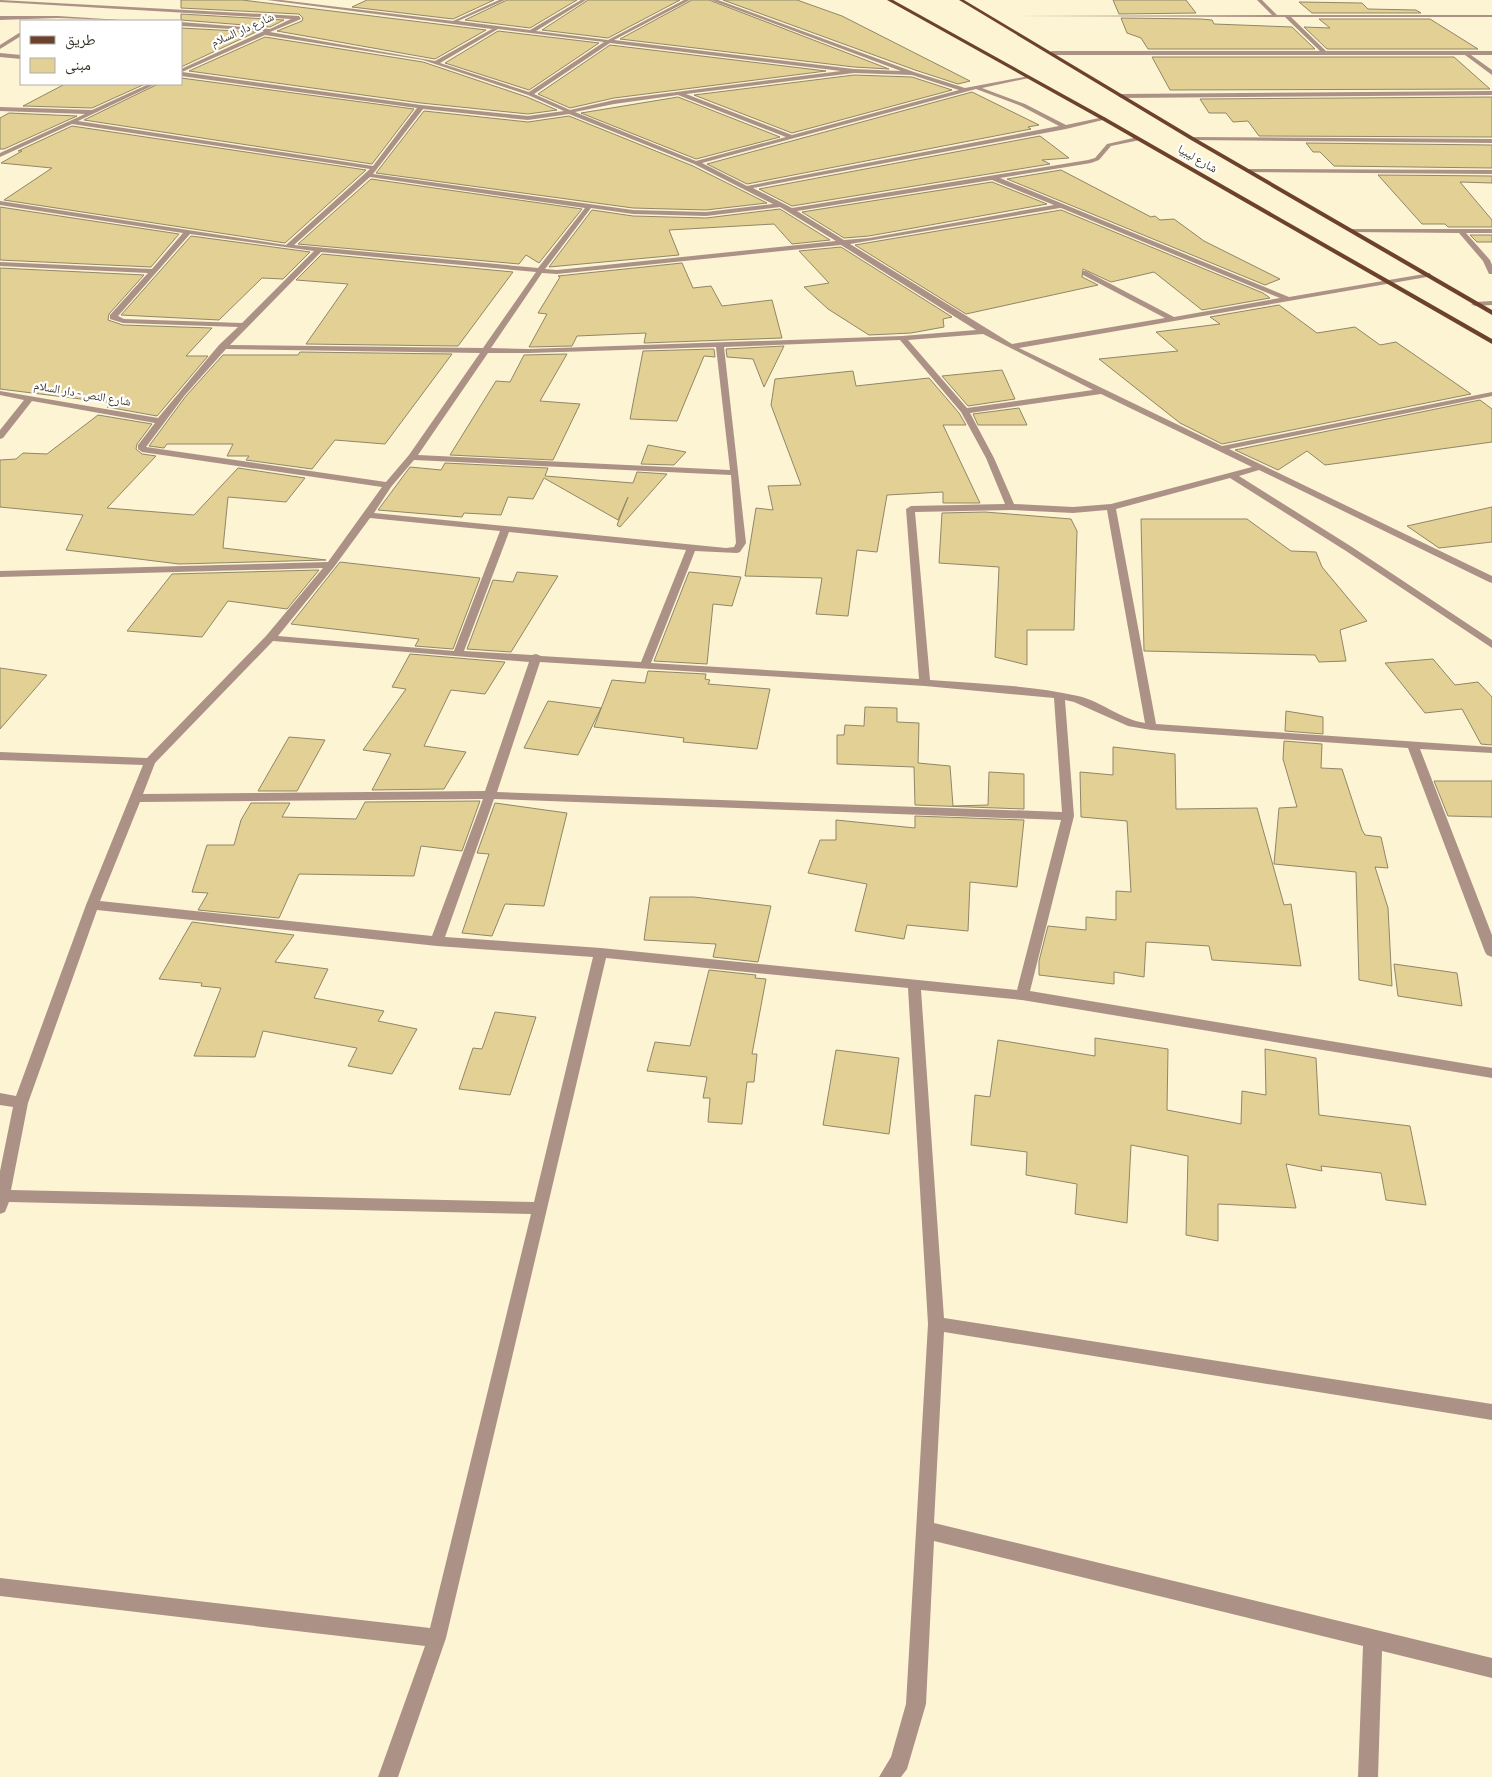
<svg xmlns="http://www.w3.org/2000/svg" width="1492" height="1777" font-family="Georgia,'Noto Naskh Arabic',serif">
<style>
.building{fill:#e2d094;stroke:#908769}
.lines{fill:none;stroke-linecap:round;stroke-linejoin:round}
.minor{fill:#ac9286;fill-rule:evenodd}
.major{fill:#6d422d;fill-rule:evenodd}
.labels{text-anchor:middle;dominant-baseline:central;stroke-width:4.5;stroke-linejoin:round;paint-order:stroke}
.far-street-label{font-size:12px;fill:#343124;stroke:#fff}
</style>
<rect width="100%" height="100%" fill="#fdf4d3"/>
<path class="building" d="M181 0H242L486 30 435 59 277 31 302 21 303 18 299 14 181 8Z
M367 0H494L453 19 352 7Z
M507 0H577L530 28 465 20Z
M588 0H680L608 38 542 30Z
M692 0H709L889 69 854 67 620 39Z
M723 0H797L842 16 970 81 958 84 915 70Z
M1113 0H1186L1196 13 1119 14Z
M1299 2 1362 3 1368 9 1416 10 1421 13H1312Z
M181 14 284 20 270 27 181 20Z
M1121 18 1201 19 1212 20 1214 24 1292 27 1315 49H1148L1141 38 1127 33Z
M1319 19H1430L1478 49H1327L1304 27 1330 28Z
M181 28 256 32 181 67Z
M498 31 599 43 529 90 445 63Z
M265 37 423 62 527 97 557 110 528 114 421 103 189 71Z
M610 45 826 71 614 98 570 108 538 94Z
M1152 57H1454L1490 89 1170 90Z
M854 75 912 77 952 90 792 133 694 95Z
M181 78 414 109 372 164 84 120 158 84H181Z
M65 84H145L92 108 23 106Z
M972 92 1039 125 1028 127 1031 129 747 184 707 164Z
M678 97 780 137 696 159 581 113Z
M1492 97V137L1259 136 1248 121 1233 122 1226 113H1209L1200 99Z
M424 111 528 122 569 116 693 166 767 203 706 210 633 208 376 173Z
M9 113 77 116 4 149H0V118Z
M72 126 366 170 285 243 4 200 52 168 1 163 22 151H18Z
M1040 136 1069 158 1042 160 1050 164 792 206 759 189Z
M1306 143 1492 145V168L1334 166 1320 152H1313Z
M1061 170 1151 217 1155 216 1160 220 1174 219 1204 241 1280 279 1265 285 1007 179Z
M1378 175 1492 176V183L1460 182 1492 220V227H1448L1445 224H1422Z
M371 179 582 209 539 263 526 255 519 264 298 244Z
M992 182 1047 204 869 236 844 238 802 212Z
M0 207 179 234 151 267 0 260Z
M780 209 830 240 792 244 774 224 669 230 679 255 549 267 592 210 633 216 706 218Z
M1061 210 1263 293 1270 298 1202 310 1154 272 1111 282 1083 269 1082 277 1098 285 966 314 855 245Z
M1470 235H1492V242H1477Z
M191 236 310 252 283 279 262 278 219 320 121 315Z
M841 247 952 317 943 319 944 327 911 333 869 335 828 309 804 287 829 283 799 251Z
M322 254 513 272 458 346 306 344 348 284 296 280Z
M682 263 693 288 711 286 722 306 772 300 782 338 644 343 646 333 577 336 572 346 529 347 547 314 538 313 560 277 558 276Z
M0 268 144 275 109 314 108 320 123 325 212 328 186 356H208L157 416 107 407 113 403 0 389Z
M1279 305 1317 333 1355 327 1380 345 1396 342 1471 394 1222 444 1180 423 1099 359 1178 351 1156 332 1220 324 1210 317Z
M784 346 764 387 753 359 727 357 726 349Z
M714 349 715 357 704 356 677 421 630 419 643 351Z
M300 352 452 354 385 444 335 440 312 469 246 460 249 456H227L233 444H167L164 448 149 446 186 396 223 355H298Z
M567 354 540 401 580 404 553 460 450 455 496 381 510 382 524 355Z
M1002 370 1015 399 968 406 942 376Z
M853 371 856 386 929 378 959 413 966 425H943L980 503H943V492L887 495 877 552 857 550 848 616 816 614 822 578 745 576 756 508 773 510 768 486 801 485 771 405 775 379Z
M1480 400 1492 409V442L1325 465 1307 451 1278 470 1235 450Z
M1019 408 1027 425H978L973 414Z
M98 415 152 424 137 444 136 449 142 454 156 456 107 508 194 515 238 468 305 478 286 502 228 497 223 548 326 560 179 564 66 550 83 515 0 507V460L16 459 23 453 47 454Z
M648 445 686 452 674 465 641 464Z
M445 463 548 468 545 476 633 483 637 472 667 474 620 527 617 525 628 497 618 520 544 478 533 499 508 497 501 515 464 513 462 517 378 510 410 467 441 470Z
M1492 507V542L1439 548 1407 526Z
M985 512 1071 519 1077 531 1074 630H1027V665L995 657 999 567 939 563 942 513Z
M1141 519H1247L1291 551 1316 552 1322 567 1367 621 1340 630 1346 661 1319 662 1315 655 1144 651Z
M340 562 480 578 453 649 415 646 419 639 291 624Z
M319 570 287 609 228 601 202 637 127 631 172 574Z
M517 572 558 576 511 652 467 649 493 580 513 582Z
M689 572 741 577 732 606 713 604 707 664 654 661Z
M410 654 505 662 485 694 451 690 424 746 466 752 444 789 372 790 391 754 363 750 406 689 392 687Z
M1433 659 1455 685 1478 682 1492 697V745L1481 744 1462 709 1425 713 1385 663Z
M0 668 47 675 0 729Z
M648 671 706 674 705 679 710 680 708 684 770 689 757 749 683 742 684 738 594 727 612 680 645 683Z
M548 701 601 708 578 755 524 748Z
M865 707 897 708V722L919 723 918 763 950 766 953 806 988 805 989 772 1024 774V809L915 805 914 767 837 764V735H844L845 725 864 726Z
M1286 711 1323 717V734L1285 731Z
M289 737 325 740 297 791H258Z
M1284 741 1322 744 1321 768 1342 769 1362 830 1365 835 1381 837 1388 868 1375 867 1388 908 1392 986 1359 980 1356 872 1274 864 1279 808 1297 807 1283 759Z
M1113 747 1175 754 1176 809 1257 808 1284 905 1291 904 1301 966 1212 960 1209 946 1146 942 1144 977 1114 972V984L1039 975V961L1048 926 1086 930V917L1116 920V891L1131 892 1127 821 1081 817 1080 772 1113 775Z
M1434 781H1492V817L1448 816Z
M480 801 462 851 421 846 414 876 299 874 279 918 198 910 208 893 192 892 207 845H234L241 820 251 803H290L282 817 356 819 365 802Z
M495 803 567 813 544 906 505 904 492 936 462 933 489 854 477 853Z
M915 816 1024 820 1017 887 970 882 968 931 907 925 904 939 855 931 867 884 808 873 820 840H836V820L915 828Z
M650 897H694L771 906 758 962 713 957 716 944 644 940Z
M192 922 294 935 275 962 328 969 314 998 384 1011 378 1021 417 1029 392 1074 348 1066 357 1048 263 1031 255 1057 194 1056 221 988 201 986 202 983 159 979Z
M1394 964 1457 973 1462 1006 1398 996Z
M709 970 756 975 755 978 766 979 752 1054H757L754 1082H747L742 1124 708 1122 710 1098H703L707 1077 647 1071 655 1042 690 1046Z
M495 1012 536 1017 510 1095 459 1089 473 1048 482 1049Z
M1095 1038 1168 1049 1167 1110 1241 1124 1242 1091 1266 1095 1265 1049 1316 1058 1319 1115 1410 1126 1426 1205 1386 1200 1381 1173 1321 1166 1322 1171 1286 1164 1296 1208 1218 1204V1241L1186 1235 1188 1156 1131 1145 1127 1223 1075 1214 1077 1184 1026 1175 1027 1152 971 1145 975 1095 990 1097 998 1040 1095 1056Z
M836 1050 899 1058 889 1134 823 1125Z"/>
<g class="lines">
<path class="minor" d="M0 0 299 16 301 19 270 32 435 61 492 29 267 0H281L453 21 499 0H505L458 21 530 30 581 0H586L536 31 608 40 684 0H690L614 40 854 69 901 71 711 0H718L914 72 965 88 1029 76V78L982 88 1025 104 1066 125 1104 117 1107 119 1066 129 753 188 792 208 1088 160 1095 158 1107 144 1138 137 1140 140 1111 146 1099 160 1091 163 1000 178 1289 297 1430 273 1431 275 1427 277 1019 348 1222 446 1492 392V396L1229 449 1492 576V583L1489 582 1259 470 1239 476 1352 547 1492 640V648L1346 551 1230 478 1116 509 1156 724 1492 747V753L1420 749 1492 935V957L1487 955 1485 952 1408 748 1151 730 1128 726 1074 702 1065 700 1074 816 1030 991 1492 1068V1078L1022 1000 921 990 944 1318 1492 1404V1420L944 1332 934 1523 1492 1658V1678L1382 1651 1378 1777H1358L1363 1646 934 1541 926 1704 907 1769 901 1777H879L891 1757 906 1704 928 1324 908 988 606 958 446 1638 398 1777H378L425 1646 0 1596V1578L430 1628 531 1214 9 1202 5 1212 0 1214V1171L13 1107 0 1105V1093L16 1096 86 905 143 765 0 760V752L147 758 266 636 323 568 0 577V571L328 562 382 487 142 452 138 449V445L155 423 32 401 3 438 0 439V430L24 400 0 395V391L158 418 219 345 238 327 123 323 110 319V315L148 273 0 266V262L152 269 183 233 0 205V201L286 245 370 169 72 124 0 157V153L85 114 0 111V107L92 110 149 84H156L78 121 373 166 417 108 181 76V69L264 31 181 26V22L270 29 291 19 0 2ZM498 29 604 42 529 92 440 63ZM265 35 423 60 528 95 564 111 528 116 421 105 182 72ZM610 43 841 71 614 100 570 110 534 94ZM854 73 912 75 959 90 792 135 686 94ZM976 89 1021 106 1059 126 747 186 702 163ZM678 95 786 137 696 161 575 112 614 104ZM423 109 528 120 569 114 694 164 773 204 706 212 633 210 373 174ZM370 177 585 208 538 268 294 245ZM992 180 1054 205 869 238 844 240 797 211ZM780 207 836 241 557 270 545 269 591 208 633 214 706 216ZM1060 208H1061L1280 298 1174 317 1086 271H1083V275L1165 318 1012 344 850 244ZM190 234 314 251 242 323 124 319 118 316ZM841 245 976 330 902 336 529 349 491 348 542 273 557 274ZM321 252 536 272 483 348 230 345ZM983 334 1093 390 967 408 908 340ZM900 340 961 412 986 458 1005 504 911 506 906 509 919 679 651 663 695 551 737 553 740 552 746 543 724 347ZM716 347 730 470 418 455 488 353H529ZM226 349 480 353 409 455 386 482 146 447 185 395ZM1101 394 1252 467 1111 504 1073 507 1014 504 994 458 970 413ZM414 460 731 475 736 543 734 547 726 548 374 513 391 487ZM1011 510 1073 513 1107 510 1145 723C1120 719 1101 701 1078 696 1031 685 979 684 930 680L915 512ZM370 518 500 531 454 651 278 636 334 567ZM509 532 686 550 641 662 541 656 536 654 532 655 464 651ZM273 641 529 662 485 791 143 794 155 763ZM540 662 925 686 1054 698 1062 812 497 792ZM483 799 432 936 100 901 140 802ZM494 799 1061 820 1017 990 601 948 445 937ZM97 910 437 946 593 957 534 1202 11 1190 28 1103Z
M1257 0H1262L1277 15H1492V17H1291L1326 51H1492V55H1471L1492 70V75L1465 55H1052L1049 53 1052 51H1320L1285 17 987 16 1272 15Z
M0 16H58L137 21 58 18 0 20Z
M19 33H21V36L0 49V45Z
M0 53 21 55V59L0 57Z
M1492 91V95L1121 98 1118 96 1121 94Z
M1193 137 1492 139V143L1191 140Z
M1248 169 1492 170V174L1246 172Z
M1352 229H1492V233H1466L1490 260 1492 265V274H1489L1483 261 1459 233 1350 232 1349 231Z
M1492 301V305L1475 306 1471 304 1475 302Z"/>
<path class="major" d="M887 0H893L1106 118 1492 339V344L1102 120Z
M959 0H964L1195 138 1492 310V315L1191 140Z"/>
</g>
<g class="labels">
<g class="far-street-label">
<text transform="translate(243 31) rotate(-24)">شارع دار السلام</text>
<text transform="translate(1197 160) rotate(30)">شارع ليبيا</text>
<text transform="translate(82 395) rotate(10)">شارع النص - دار السلام</text>
</g>
</g>
<rect x="20" y="20" width="162" height="65" fill="#ffffff" stroke="#aeada7"/>
<rect x="30" y="36" width="25" height="8" fill="#6d422d" stroke="#aeada7"/>
<text x="65" y="45" font-size="15" fill="#343124">طريق</text>
<rect x="30" y="58" width="25" height="15" fill="#e2d094" stroke="#aeada7"/>
<text x="65" y="70" font-size="15" fill="#343124">مبنى</text>
</svg>
